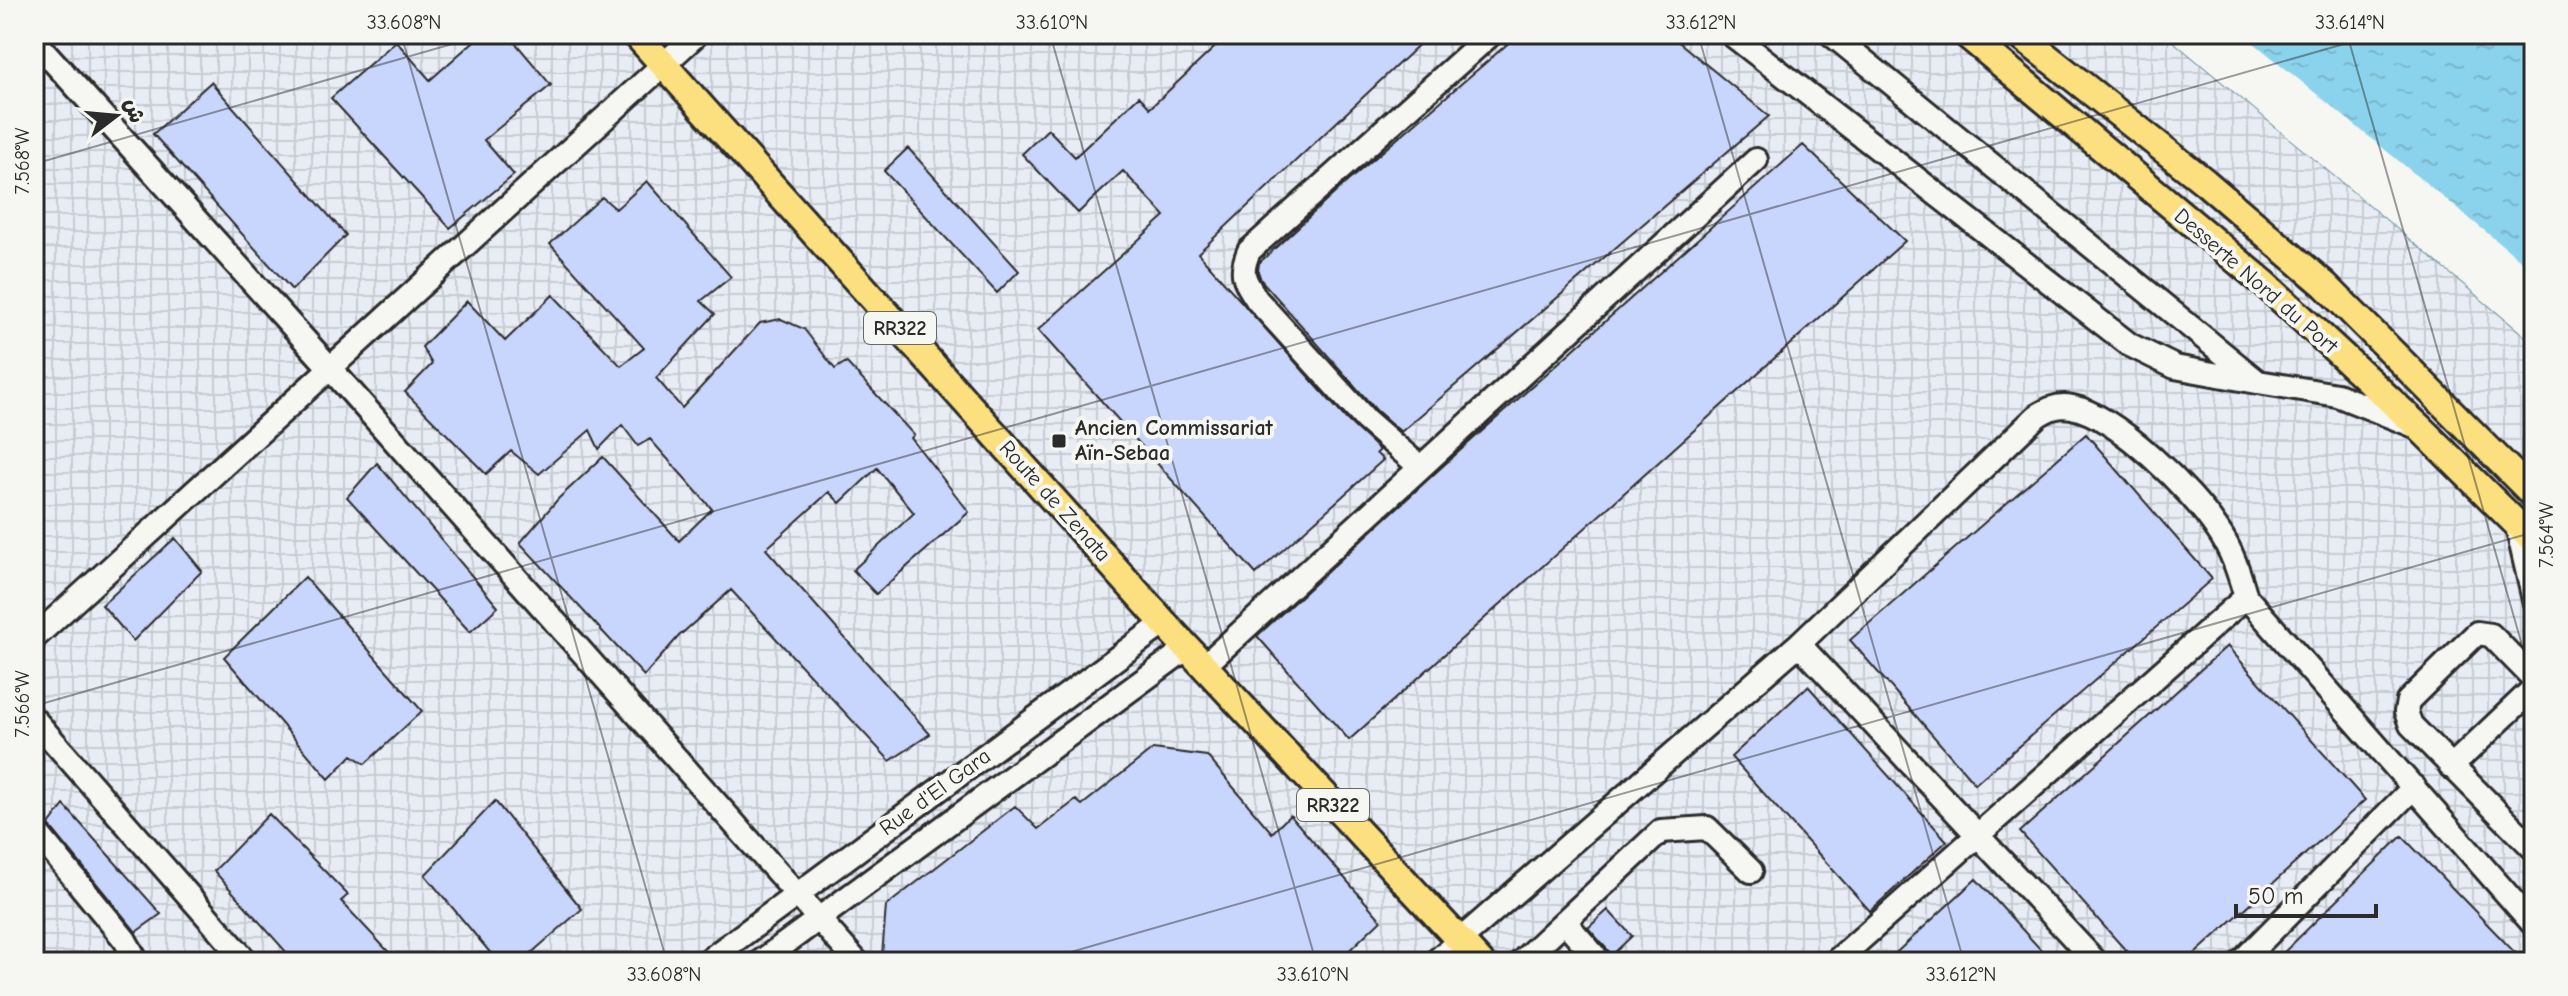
<svg xmlns="http://www.w3.org/2000/svg" width="2568" height="996" font-family="'Comic Neue','Playpen Sans Arabic',sans-serif">
<style>
.industrial{fill:url(#industrial-grid)}
.water{fill:url(#water-ripples);stroke:#65909f;stroke-width:2}
.pier{fill:#f6f6f2}
.building{fill:#c8d6fd;stroke:#2b2b2b;stroke-width:2}
.lines{fill:none;stroke-linecap:round;stroke-linejoin:round}
.minor-casing{stroke:#2b2b2b;stroke-width:28}
.major-casing{stroke:#2b2b2b;stroke-width:32}
.minor{stroke:#f6f6f2;stroke-width:22}
.major{stroke:#fce080;stroke-width:26}
.ticks{fill:none;stroke:#2b2b2b;stroke-width:2;stroke-opacity:0.45}
.poi-dot{fill:#2b2b2b;stroke:#f6f6f2;stroke-width:3}
.labels{text-anchor:middle;dominant-baseline:central;stroke-width:8;stroke-linejoin:round;paint-order:stroke}
.shield{fill:#f6f6f2;stroke:#686867;stroke-width:2}
.shield-label{font-size:20px;font-weight:bold;fill:#2b2b2b}
.street-label{font-size:22px;fill:#2b2b2b;stroke:#f6f6f2}
.poi-label{font-size:22px;font-weight:bold;fill:#2b2b2b;stroke:#f6f6f2;text-anchor:start}
.neatline{fill:none;stroke:#2b2b2b;stroke-width:3}
.ticks-label{font-size:20px;text-anchor:middle;fill:#2b2b2b}
</style>
<defs>
<pattern id="industrial-grid" width="8" height="8" patternUnits="userSpaceOnUse" patternTransform="scale(2)"><rect width="8" height="8" fill="#e8ecf5"/><path d="M0 4h8M4 0v8" fill="none" stroke="#c7cbd2"/></pattern>
<pattern id="water-ripples" width="26" height="14" patternUnits="userSpaceOnUse" patternTransform="scale(2)"><rect width="26" height="14" fill="#8bd3ec"/><path d="M2 4q2-2 4 0t4 0M15 11q2-2 4 0t4 0" fill="none" stroke="#78b5cb"/></pattern>
</defs>
<rect width="100%" height="100%" fill="#f6f6f2"/>
<filter id="ink" filterUnits="userSpaceOnUse"><feTurbulence type="fractalNoise" baseFrequency=".0125" numOctaves="2"/><feDisplacementMap in="SourceGraphic" scale="16" xChannelSelector="R" yChannelSelector="G"/><feConvolveMatrix kernelMatrix="1 2 1 2 8 2 1 2 1" color-interpolation-filters="sRGB"/></filter>
<g filter="url(#ink)">
<path class="industrial" d="M34 34H2165L2534 343V962H34Z"/>
<path class="water" d="M2165 34H2534V343Z"/>
<path class="pier" d="M2165 34H2243L2534 271V343Z"/>
<path class="building" d="M482 34H508L551 85 484 140 514 175 450 228 331 98 396 41 430 80Z
M1229 34H1430L1198 253 1347 420 1379 450 1376 453 1383 460 1256 574 1038 330 1165 216 1123 171 1078 213 1022 154 1048 129 1075 157 1139 96 1150 108Z
M1519 34H1669L1769 116 1401 432 1376 410 1261 280 1258 271 1259 263 1348 181Z
M211 82 346 235 292 290 153 134Z
M1803 145 1905 241 1349 740 1257 636 1445 464Z
M908 148 1019 271 997 293 884 171Z
M647 181 731 277 701 301 715 314 656 378 682 408 760 323 781 319 804 329 835 369 846 362 914 435 911 438 969 512 876 594 853 570 914 513 877 468 840 503 829 492 766 549 930 734 890 761 731 590 679 636 644 676 520 543 558 499 603 457 679 541 712 509 650 439 638 446 622 425 599 449 590 430 539 474 511 451 486 474 405 392 432 364 422 347 467 301 505 341 553 295 621 366 644 348 550 244 602 197 616 209Z
M2086 434 2212 579 1975 784 1850 640Z
M377 463 498 607 470 632 347 497Z
M175 538 202 571 133 641 102 605Z
M305 577 422 711 365 764 352 755 329 779 224 657Z
M2227 646 2365 800 2186 962H2136L2020 832Z
M1808 686 1947 841 1870 911 1731 757Z
M1153 749 1207 756 1272 833 1290 815 1381 920 1337 962H888L882 956 886 906 1015 806 1038 829 1076 800 1082 805Z
M495 801 582 909 521 962H498L425 875Z
M64 805 161 914 136 932 49 825Z
M269 814 348 895 341 901 398 962H295L214 871Z
M2402 836 2524 962H2274Z
M1976 879 2052 962H1886Z
M1608 910 1632 936 1612 955 1588 928Z"/>
<g class="lines">
<g class="minor-casing">
<path id="minor" d="M1731 34 2130 345 2175 367 2257 382
M1831 34 2258 382 2337 395 2415 426
M34 40 330 368 857 962
M1420 467 1366 420 1257 300C1244 279 1239 274 1249 251L1491 34
M2516 522 2534 600
M34 638 697 34
M1799 644 2096 962
M1204 666 1756 160
M2534 679 2491 635 2477 633 2408 701 2406 712 2411 725 2534 849
M34 719 247 962
M2451 767 2534 688
M34 829 125 940 137 962
M1565 922 1600 962
M706 962 1164 623
M760 962 1187 648
M1435 962 1799 644 2037 416C2048 409 2058 404 2072 407 2117 416 2192 491 2217 529 2232 550 2239 573 2246 597L2534 925
M1521 962 1661 831 1707 828 1751 871
M1835 962 2246 597
M2241 962 2414 787"/>
</g>
<g class="major-casing">
<path id="major" d="M636 34 1164 623 1480 962
M1966 34 2265 284 2420 428 2534 541
M2018 34 2205 182 2325 285 2534 495"/>
</g>
<use href="#minor" class="minor"/>
<use href="#major" class="major"/>
</g>
</g>
<path class="ticks" d="M401 34 667 962M1050 34 1316 962M1698 34 1964 962M2347 34 2534 687M34 164 487 34M34 706 2379 34M1036 962 2534 532"/>
<rect class="poi-dot" x="1051" y="433" width="16" height="16" rx="4"/>
<g class="labels">
<g class="shield">
<rect x="864" y="312" width="72" height="32" rx="6"/>
<rect x="1297" y="789" width="72" height="32" rx="6"/>
</g>
<g class="shield-label">
<text x="900" y="328">RR322</text>
<text x="1333" y="805">RR322</text>
</g>
<g class="street-label">
<text transform="translate(2256 281) rotate(41)">Desserte Nord du Port</text>
<text transform="translate(1055 501) rotate(48)">Route de Zenata</text>
<text transform="translate(935 792) rotate(-36)">Rue d'El Gara</text>
</g>
<g class="poi-label">
<text x="1075" y="428">Ancien Commissariat<tspan x="1075" dy="25">Aïn-Sebaa</tspan></text>
</g>
</g>
<rect width="2568" height="996" fill="none" stroke="#f6f6f2" stroke-width="88"/>
<g transform="translate(116 116) rotate(74)" stroke="#f6f6f2" stroke-width="6" paint-order="stroke">
<path d="M0-6L14 30L0 20L-14 30Z" fill="#2b2b2b"/>
<text y="-12" font-size="22" font-weight="bold" text-anchor="middle" fill="#2b2b2b">ش</text>
</g>
<path d="M2236 904v12h140v-12" fill="none" stroke="#2b2b2b" stroke-width="4"/>
<text x="2248" y="904" font-size="24" fill="#2b2b2b" stroke="#f6f6f2" stroke-width="6" paint-order="stroke">50 m</text>
<rect x="44" y="44" width="2480" height="908" class="neatline"/>
<g class="ticks-label">
<text x="404" y="29">33.608°N</text>
<text x="1052" y="29">33.610°N</text>
<text x="1701" y="29">33.612°N</text>
<text x="2350" y="29">33.614°N</text>
<text transform="translate(22 161) rotate(-90)" y="7">7.568°W</text>
<text transform="translate(2546 535) rotate(-90)" y="7">7.564°W</text>
<text transform="translate(22 704) rotate(-90)" y="7">7.566°W</text>
<text x="664" y="981">33.608°N</text>
<text x="1313" y="981">33.610°N</text>
<text x="1961" y="981">33.612°N</text>
</g>
</svg>
